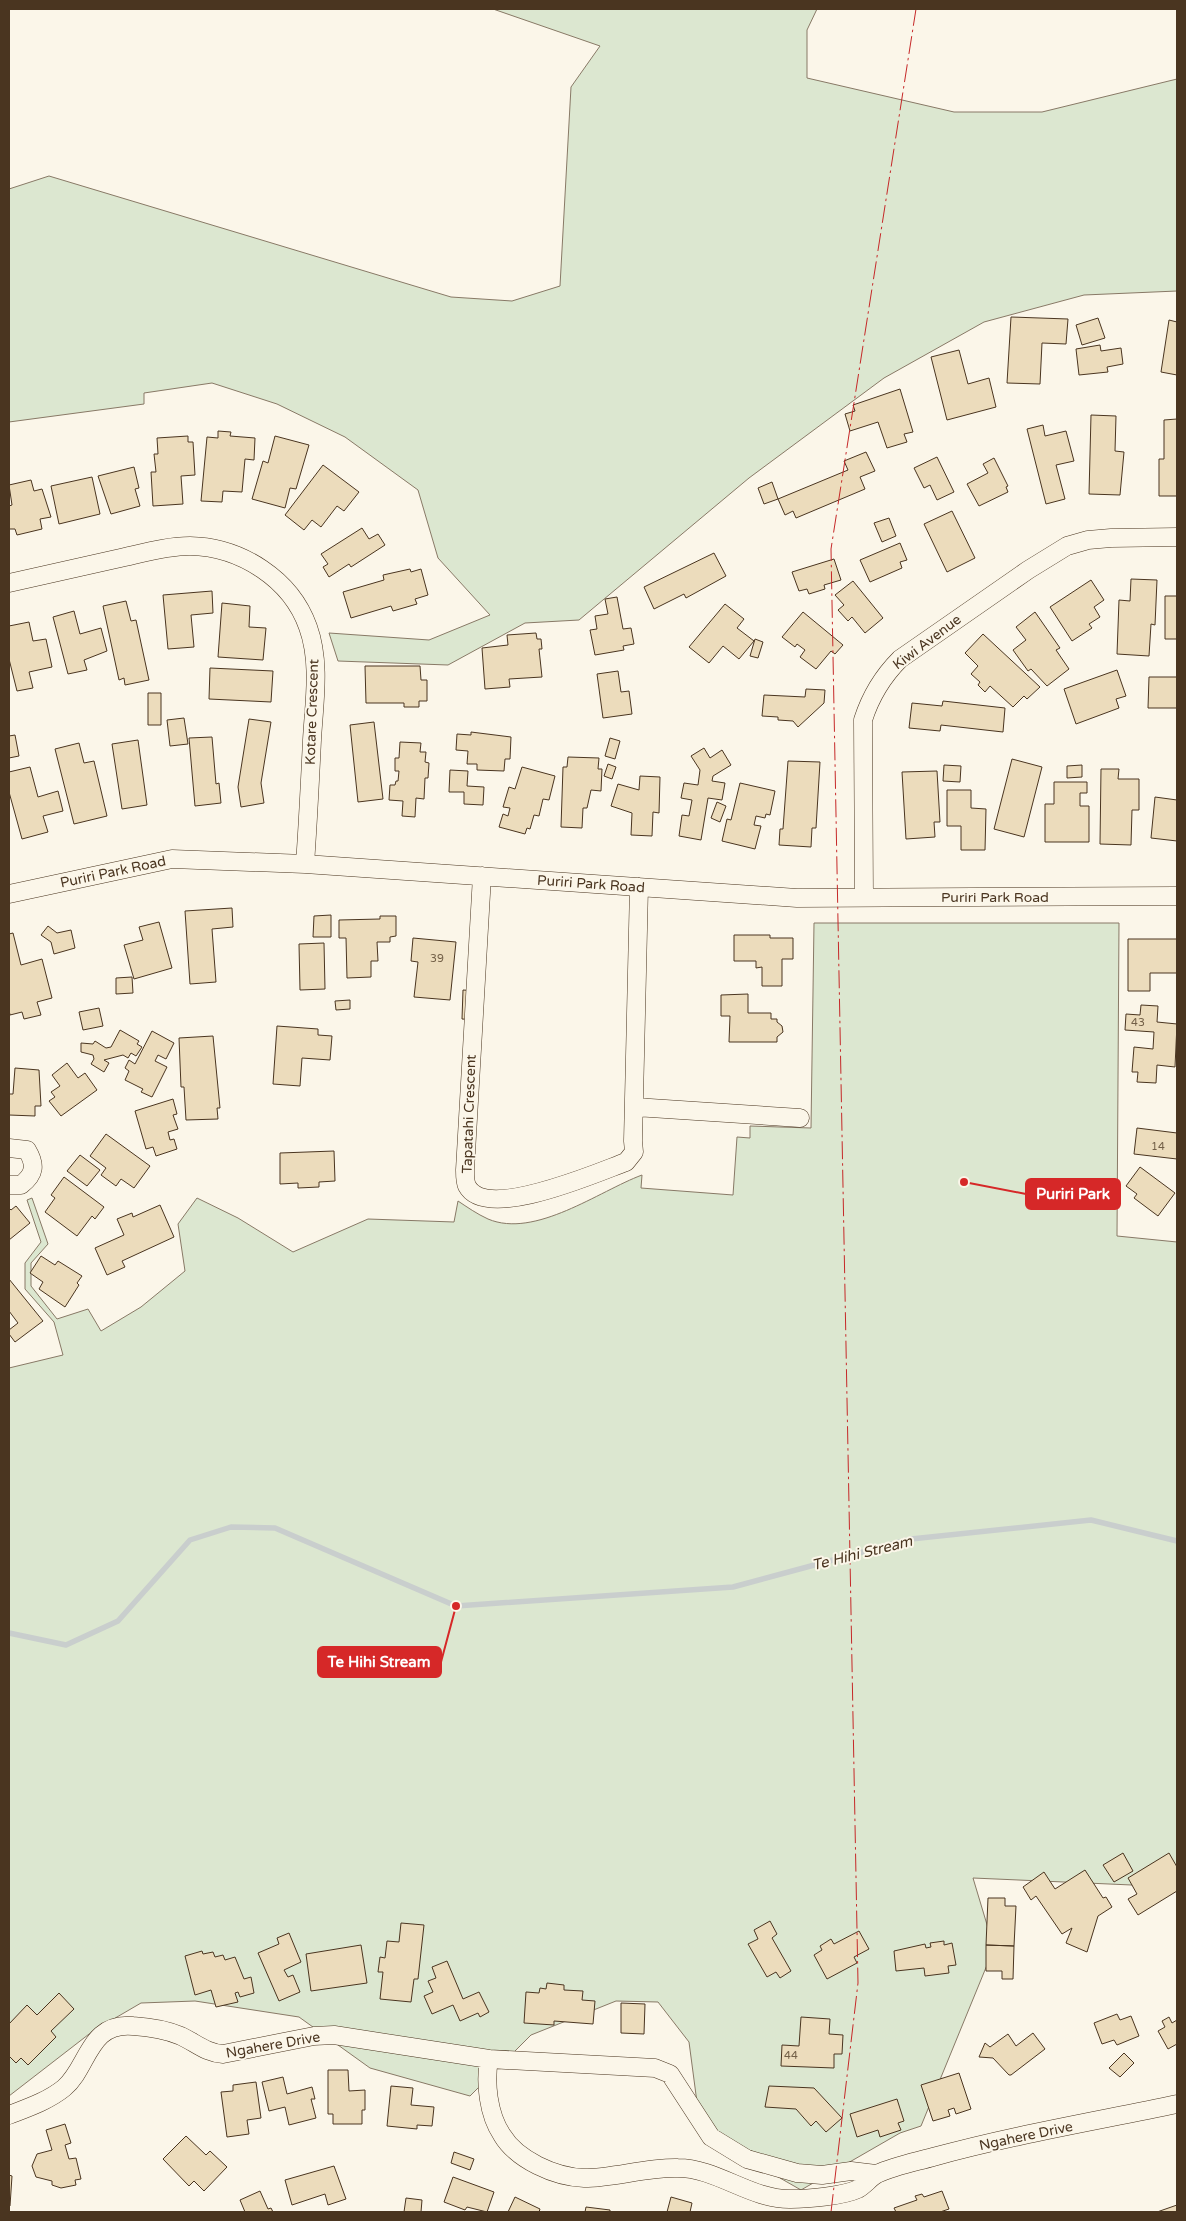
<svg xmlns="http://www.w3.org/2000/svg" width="1186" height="2221" font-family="'Varela Round',sans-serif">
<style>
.green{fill:#dce7d0;stroke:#887966}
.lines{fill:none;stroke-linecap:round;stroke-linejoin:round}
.stream{stroke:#c9cecd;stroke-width:5.5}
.building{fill:#ecdcbc;stroke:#4a3520}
.street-casing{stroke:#4a3520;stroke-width:19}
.street{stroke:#fbf6e9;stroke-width:18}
.power{stroke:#c62828;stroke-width:1;stroke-dasharray:18 4 2.5 4;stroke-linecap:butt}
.labels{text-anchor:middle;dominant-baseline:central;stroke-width:4;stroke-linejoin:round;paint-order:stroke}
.number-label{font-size:11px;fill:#725f47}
.street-label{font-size:14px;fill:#4a3520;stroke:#fbf6e9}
.water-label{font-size:15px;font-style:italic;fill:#4a3520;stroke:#fbf6e9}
.leader{fill:none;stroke:#d62828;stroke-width:2}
.callout-dot{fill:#d62828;stroke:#fbf6e9;stroke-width:2}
.callout{fill:#d62828;stroke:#d62828;stroke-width:2}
.callout-label{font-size:15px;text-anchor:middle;font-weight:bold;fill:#fff}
</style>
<rect width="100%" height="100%" fill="#fbf6e9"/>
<path class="green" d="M493 9H817L807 30V78L954 112H1042L1177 79V291L1084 295 984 322 884 378 749 478 579 620 525 623 448 665 338 661 329 633 429 640 490 615 438 558 418 490 345 437 277 404 212 383 144 393V404L9 422V189L49 176 451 297 512 301 560 286 571 87 600 46Z
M814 923H1119L1117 1236 1177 1242V1887L973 1878 994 1948 921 2126 900 2133 801 2190 738 2154 698 2110 689 2042 658 2002 616 2001 531 2035 470 2096 370 2068 299 2017 195 2001 141 2003 93 2031 9 2096V1368L63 1355 54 1322 25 1289V1263L41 1242 27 1200 32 1198 48 1244 31 1263V1286L57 1319 88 1309 101 1331 141 1307 185 1271 178 1224 197 1198 238 1218 293 1252 368 1219 454 1222 458 1201C467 1207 477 1214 488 1219 535 1239 599 1191 642 1175L641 1188 733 1195 737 1137 750 1138V1126L811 1128Z"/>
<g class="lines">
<path class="stream" d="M9 1633 66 1645 118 1621 190 1540 231 1527 275 1528 456 1606 733 1587 911 1539 1091 1520 1177 1541"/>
</g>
<path class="building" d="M1011 317 1068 319 1066 344 1042 343 1040 384 1007 383Z
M1098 318 1105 338 1082 345 1076 325Z
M1169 320 1177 322V375L1161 372Z
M1100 345 1101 351 1121 348 1123 364 1107 367 1108 372 1079 375 1076 349Z
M959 350 968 384 989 378 996 407 947 420 931 357Z
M900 389 913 432 904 434 907 442 887 448 878 422 850 431 845 414 855 411 853 405Z
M1091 415 1116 416 1115 451 1124 452 1120 495 1089 494Z
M1177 419V496H1159V459H1164V420Z
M1043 425 1045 436 1066 431 1074 461 1056 465 1065 499 1046 504 1027 429Z
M218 431 231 432 230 436 255 438 254 460 245 459 242 492 223 491 222 502 201 501 207 437 218 438Z
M188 436V442H193L195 475 181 476 183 504 153 506 151 472H156L154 454H158L157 438Z
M275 436 309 445 296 489 290 488 285 508 252 499 263 461 268 463Z
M866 452 875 471 860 477 865 489 796 518 793 511 785 515 778 499 848 470 844 461Z
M937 457 954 492 937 500 930 485 924 488 914 468Z
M994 458 1008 486 1006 487 1008 492 979 506 967 484 988 473 983 464Z
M323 465 359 492 344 511 337 506 321 527 312 520 304 530 285 515Z
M134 467 139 488 135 489 140 506 111 514 98 476Z
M92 477 100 514 59 524 51 486Z
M31 480 34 491 42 489 51 517 40 519 42 529 17 535 15 529H9V506L12 505 9 485Z
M772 482 778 499 764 504 758 488Z
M952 511 975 558 947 572 924 524Z
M889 518 896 536 882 542 874 523Z
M362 528 369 539 378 534 385 545 351 567 349 564 329 577 323 567 328 564 321 554Z
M900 543 907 560 900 562 902 568 870 582 860 560Z
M714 553 726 576 686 598 684 594 654 609 644 587Z
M834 559 841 580 824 585 825 589 809 594 807 589 799 591 792 572Z
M410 569 411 572 421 569 428 595 415 599 417 604 393 611 391 606 351 618 343 592 384 580 383 575Z
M1131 579 1157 580 1155 625 1151 624 1149 656 1117 654 1119 600 1130 601Z
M1091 580 1104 600 1094 607 1100 617 1089 624 1092 628 1072 641 1050 607Z
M853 581 883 618 865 633 852 617 848 621 838 610 844 605 835 595Z
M212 591 213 613 191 615 194 647 168 649 163 595Z
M1165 596H1177V639H1165Z
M617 597 623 629 631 628 634 644 623 646 624 650 595 655 590 630 597 629 595 616 608 614 605 599Z
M126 601 131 621 136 620 149 680 125 685 124 678 119 680 103 606Z
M222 603 250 606 249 627 266 628 263 660 218 657Z
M725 604 744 619 737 628 754 641 739 659 723 646 709 663 689 647Z
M74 611 80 634 101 628 107 651 84 660 87 670 68 674 53 617Z
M803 612 843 645 835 654 831 651 816 669 800 657 805 650 797 644 795 647 782 637Z
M1035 612 1060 648 1056 650 1069 669 1047 686 1031 669 1028 671 1013 650 1026 640 1016 627Z
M29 622 33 641 46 639 52 667 29 672 33 688 17 691 9 659V626Z
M536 633 537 639H541L542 649H539L542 677 509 679 510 687 485 689 482 648 508 645 507 635Z
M983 634 1040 687 1027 699 1024 696 1013 707 990 686 985 692 978 685 980 682 971 674 978 666 965 653Z
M755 639 763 642 758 658 750 656Z
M365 666H420L421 680H427V701H419V707H404V703H366Z
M210 668 273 671 271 702 209 699Z
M1117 670 1126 696 1116 699 1119 708 1076 724 1064 689Z
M618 671 621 692 629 691 632 714 603 718 597 674Z
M1149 677H1177V708H1148Z
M806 689 825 690 824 703 798 727 793 721 778 720V717L762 716 764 695 805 697Z
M148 693H161V725H148Z
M943 701 1005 708 1003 732 941 725 940 731 909 728 912 703 942 706Z
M184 718 188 744 170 746 167 720Z
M249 719 271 722 261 783 264 803 241 807 238 787Z
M374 722 383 799 358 802 350 725Z
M471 732 511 737 510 759H505L504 771 477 770V764H467L468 751 456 750 457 734 471 735Z
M15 735 19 756 9 758V736Z
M212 737 216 784 219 783 221 803 195 806 189 738Z
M610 738 620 741 615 759 605 756Z
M138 740 147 805 122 809 112 744Z
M400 742 421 743 420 752H426L425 762 429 763 428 778H425L424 799 416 798 415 817 402 816 403 801 389 800 390 785H395L396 781H398L399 771H395V758H399Z
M79 743 84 763 94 761 107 816 74 824 55 749Z
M704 748 710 758 722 750 731 765 713 776 712 781 725 783 722 800 708 798 701 840 679 836 682 815 689 816 692 800 681 798 684 783 698 785 700 770 691 756Z
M568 757 599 758 598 769H602L601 791 591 790 587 808H583L582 828 561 827 563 767H567Z
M1012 759 1042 767 1024 837 994 829Z
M788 761 820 762 816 828H812L811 847 779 845 780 829H783Z
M608 764 616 767 612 779 604 776Z
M944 765 961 766 960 782 943 781Z
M1082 765V777L1067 778V766Z
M30 767 38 797 58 791 63 811 43 816 48 832 22 839 9 792V772Z
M522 767 555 776 549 800 543 799 539 816 534 815 530 829 527 828 525 834 499 827 503 814 508 816 510 808 503 807 509 787 515 789Z
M1101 769H1119L1118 779H1139V810H1132L1131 845 1100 844Z
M450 770 468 771 467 786 484 787 483 805 464 804V792H449Z
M937 771 940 822H934L935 837 906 839 902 772Z
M640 776 660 777 659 813 653 812 652 836 631 835 632 813 611 806 618 784 639 790Z
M1054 782H1087V793H1080V806H1089V842H1045V804H1054Z
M740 783 775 791 770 815 766 814 765 818 756 816 754 825 761 826 755 849 722 841 727 819 731 820Z
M947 790H971V808L986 809 985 850H961V826H947Z
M1155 797 1177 800V841L1151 838Z
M717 802 726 806 720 822 711 818Z
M232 908 233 927 212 929 216 982 190 984 185 911Z
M331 915V937H313L314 916Z
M380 916H396V936L390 937V942H377L378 961H371V977L347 978 346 938H339V920L380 919Z
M159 922 172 968 134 979 124 945 143 940 139 927Z
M48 926 57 933 71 930 75 948 54 954 51 942 41 935Z
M13 933 21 965 42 959 52 998 37 1002 41 1015 24 1019 22 1012 10 1015 9 1010V934Z
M734 935H770V938H793V959H782V986H762V967L756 968V961H734Z
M413 938 456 942 450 1000 414 997 418 962 411 961Z
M1128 939H1177V973H1150V991H1128Z
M324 943 325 989 300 990 299 944Z
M132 977 133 993 116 994V978Z
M463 990 479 991V1020L462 1019Z
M748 994V1013H771V1019H777V1022L782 1026 783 1032 777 1037V1042H729L730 1016H721V995Z
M350 1000V1009L336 1010 335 1001Z
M1141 1005 1158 1006 1157 1022 1177 1024 1175 1067 1157 1065 1156 1083 1137 1082 1138 1072H1132L1134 1047 1153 1049 1154 1032 1125 1030 1126 1014 1140 1015Z
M99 1008 103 1026 83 1030 79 1012Z
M277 1026 318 1029V1035L332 1036 330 1060 302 1058 300 1086 273 1084Z
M120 1030 139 1041 137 1044 142 1047 136 1056 131 1053 128 1058 123 1055 104 1060 109 1063 104 1072 91 1064 94 1059 93 1055 81 1052V1043L93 1044 95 1041 106 1048 111 1047Z
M152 1031 174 1043 166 1059 158 1055 155 1061 167 1067 152 1097 141 1092 143 1089 125 1080 129 1071 125 1068 129 1060 135 1064Z
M213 1036 220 1108H217L218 1119 186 1120 184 1087H181L179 1038Z
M67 1063 78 1078 85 1073 97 1090 61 1116 49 1101 55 1097 51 1092 60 1086 52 1075Z
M15 1068 39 1070 41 1106H35V1116L9 1115V1094H13Z
M173 1099 177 1114 173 1115 178 1129 168 1132 170 1140 174 1139 177 1149 156 1156 153 1147 146 1149 135 1111Z
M1137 1128 1177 1133V1159L1134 1154Z
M106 1134 150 1166 134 1188 121 1179 116 1186 101 1175 106 1168 90 1156Z
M334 1151 335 1181 319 1182V1187L298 1188V1183L280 1184V1153Z
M80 1155 100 1170 87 1186 67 1171Z
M1140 1167 1175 1193 1158 1216 1134 1198 1137 1194 1126 1186Z
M64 1177 104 1207 95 1219 92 1216 77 1236 45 1212 55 1198 51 1195Z
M160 1205 174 1237 122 1261 125 1267 107 1275 95 1248 124 1235 117 1219 132 1213 133 1217Z
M16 1206 30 1223 9 1240V1208L11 1210Z
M41 1256 55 1265 58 1261 82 1276 77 1283 79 1285 65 1307 39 1289 43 1282 30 1273Z
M9 1279 43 1321 15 1342 9 1334V1330L18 1323 9 1311Z
M1123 1853 1133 1871 1114 1882 1103 1865Z
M1169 1853 1177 1867V1891L1138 1915 1128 1899 1137 1894 1128 1878Z
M1085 1870 1103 1898 1106 1897 1112 1907 1098 1916 1087 1952 1066 1943 1072 1928 1062 1934 1036 1896 1031 1900 1023 1887 1044 1872 1055 1889Z
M988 1898H1005V1906H1016L1014 1946 986 1945Z
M770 1921 777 1934 772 1938 791 1971 780 1978 776 1972 767 1977 748 1944 758 1939 754 1930Z
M401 1923 424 1925 418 1979H414L411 2002 380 1999 383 1972H378L380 1957 385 1958 387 1941 399 1942Z
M859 1931 869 1949 854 1957 857 1963 827 1979 814 1955 822 1950 820 1946 831 1939 834 1944Z
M289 1933 301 1962 284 1970 288 1977 293 1975 300 1992 279 2001 258 1953 279 1944 277 1938Z
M944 1941V1945L952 1943 956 1965 948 1966 949 1973 925 1976 924 1968 896 1971 894 1951 925 1944 926 1948 931 1947 930 1943Z
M361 1945 367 1983 311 1991 306 1954Z
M986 1945 1014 1946 1013 1979H1002V1971H986Z
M202 1951 203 1954 213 1952 215 1957 223 1955 225 1960 235 1957 244 1979 251 1977 254 1993 240 1997 238 1992 235 1993 238 2002 216 2007 211 1990 195 1995 185 1956Z
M447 1961 463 1999 479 1992 489 2012 480 2017 478 2013 460 2021 453 2005 432 2014 424 1996 433 1992 428 1981 436 1978 432 1967Z
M547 1983 564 1985V1990L583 1991 582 2000 595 2001 593 2024 554 2021V2025L524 2023 526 1992 539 1993 540 1988 546 1989Z
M59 1993 74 2009 51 2031 56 2037 28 2065 21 2058 16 2063 9 2056V2024L27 2005 37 2015Z
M621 2003 645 2004 644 2034 621 2033Z
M1117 2014 1120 2020 1131 2016 1139 2036 1117 2045 1114 2040 1102 2044 1094 2023Z
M801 2017 830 2019 829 2034 843 2035 842 2054H834V2068L781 2066 782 2045 799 2046Z
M1169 2017 1172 2023 1177 2020V2044L1168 2049 1158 2031 1165 2027 1162 2021Z
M1033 2033 1045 2049 1011 2075H1009L993 2058 979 2057 985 2043 990 2047 1008 2034 1016 2046Z
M1124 2053 1134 2063 1120 2077 1109 2068Z
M328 2070H348L349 2091 365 2090V2110H362V2124H333V2114H328Z
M959 2073 971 2109 956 2114 954 2108 948 2110 950 2116 933 2121 921 2085Z
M283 2077 287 2094 312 2087 315 2099H311L316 2118 289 2125 285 2107 269 2111 262 2082Z
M256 2082 261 2118 247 2120 249 2134 227 2137 221 2092 233 2091V2085Z
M391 2086 413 2088 411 2105 434 2107 432 2126 417 2125V2129L387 2126Z
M769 2086 814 2088 842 2118 826 2132 816 2121 811 2126 796 2109 765 2107Z
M897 2099 904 2121 898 2123 901 2130 880 2137 878 2130 857 2137 850 2114Z
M65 2124 71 2143 65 2145 69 2159 76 2158 81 2179 75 2180 76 2185 61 2188 52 2185V2181L36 2177 32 2166 37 2154 52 2150 46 2130Z
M186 2136 206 2155 210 2151 227 2167 204 2191 194 2181 189 2186 163 2159Z
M454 2152 474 2159 470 2170 451 2163Z
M334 2166 346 2199 328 2205 325 2194 292 2205 285 2180Z
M9 2175 12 2176 10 2206H9Z
M453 2177 494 2192 487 2212 467 2207 465 2210 444 2202Z
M260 2191 268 2209 271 2208 273 2212H243H245L240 2200Z
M942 2191 949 2209 940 2212H896L894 2208 917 2200 915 2196 922 2194 924 2197Z
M515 2197 540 2209 539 2212H508Z
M671 2197 692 2203 690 2212H667Z
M406 2198 422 2200 421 2212H404Z
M1177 2205V2212H1157Z
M586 2207 610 2210V2212H585Z"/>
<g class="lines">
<g class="street-casing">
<path id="street" d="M9 583C44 575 80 567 116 559 140 554 165 546 190 546 241 547 291 579 308 627 321 663 314 703 312 740 310 781 308 823 305 864
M482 876 465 1170C465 1175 465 1182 467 1186 486 1222 598 1172 626 1162L634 1152 633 1141 639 887
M9 894 172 859 305 864 797 898 1177 896
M864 897 863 720C871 695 882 677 900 659L1028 570 1067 546 1088 540 1111 538 1177 537
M635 1107 800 1118
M9 1148 27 1150C36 1165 35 1174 21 1185H9
M489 2059C485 2083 488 2114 502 2135 517 2160 555 2177 584 2178 615 2178 646 2167 678 2168 717 2168 751 2200 791 2199 808 2199 843 2196 858 2189 865 2185 870 2178 877 2174 894 2166 915 2162 933 2157 1013 2135 1096 2121 1177 2104
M9 2115C27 2108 48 2101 64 2088 89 2067 88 2022 133 2026 149 2027 167 2030 181 2036 196 2043 206 2053 223 2054L314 2036 334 2035 489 2059 655 2068 670 2074 711 2137 747 2159 797 2173 822 2175 851 2171 876 2174"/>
</g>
<use href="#street" class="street"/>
<path class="power" d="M831 2212 858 1983 831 549 916 9"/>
</g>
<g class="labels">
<g class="number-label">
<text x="437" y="958">39</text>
<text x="1138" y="1022">43</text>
<text x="1158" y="1146">14</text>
<text x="791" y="2055">44</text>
</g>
<g class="street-label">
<text transform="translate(927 642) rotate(-37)">Kiwi Avenue</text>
<text transform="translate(312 712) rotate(-88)">Kotare Crescent</text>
<text transform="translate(113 872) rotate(-12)">Puriri Park Road</text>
<text transform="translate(591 884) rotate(4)">Puriri Park Road</text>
<text x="995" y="897">Puriri Park Road</text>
<text transform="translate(469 1114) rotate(-88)">Tapatahi Crescent</text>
<text transform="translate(273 2045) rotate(-10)">Ngahere Drive</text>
<text transform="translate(1026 2136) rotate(-12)">Ngahere Drive</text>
</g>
<g class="water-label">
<text transform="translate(862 1553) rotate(-14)">Te Hihi Stream</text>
</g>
</g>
<path class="leader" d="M964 1182L1026 1194M456 1606L441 1662"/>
<g class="callout-dot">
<circle cx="964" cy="1182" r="5"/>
<circle cx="456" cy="1606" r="5"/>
</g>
<g class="callout">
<rect x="1026" y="1179" width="94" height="30" rx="5"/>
<rect x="318" y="1647" width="123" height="30" rx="5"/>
</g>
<g class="callout-label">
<text x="1073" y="1199">Puriri Park</text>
<text x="379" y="1667">Te Hihi Stream</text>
</g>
<rect width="1186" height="2221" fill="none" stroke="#4a3520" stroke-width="20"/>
</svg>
